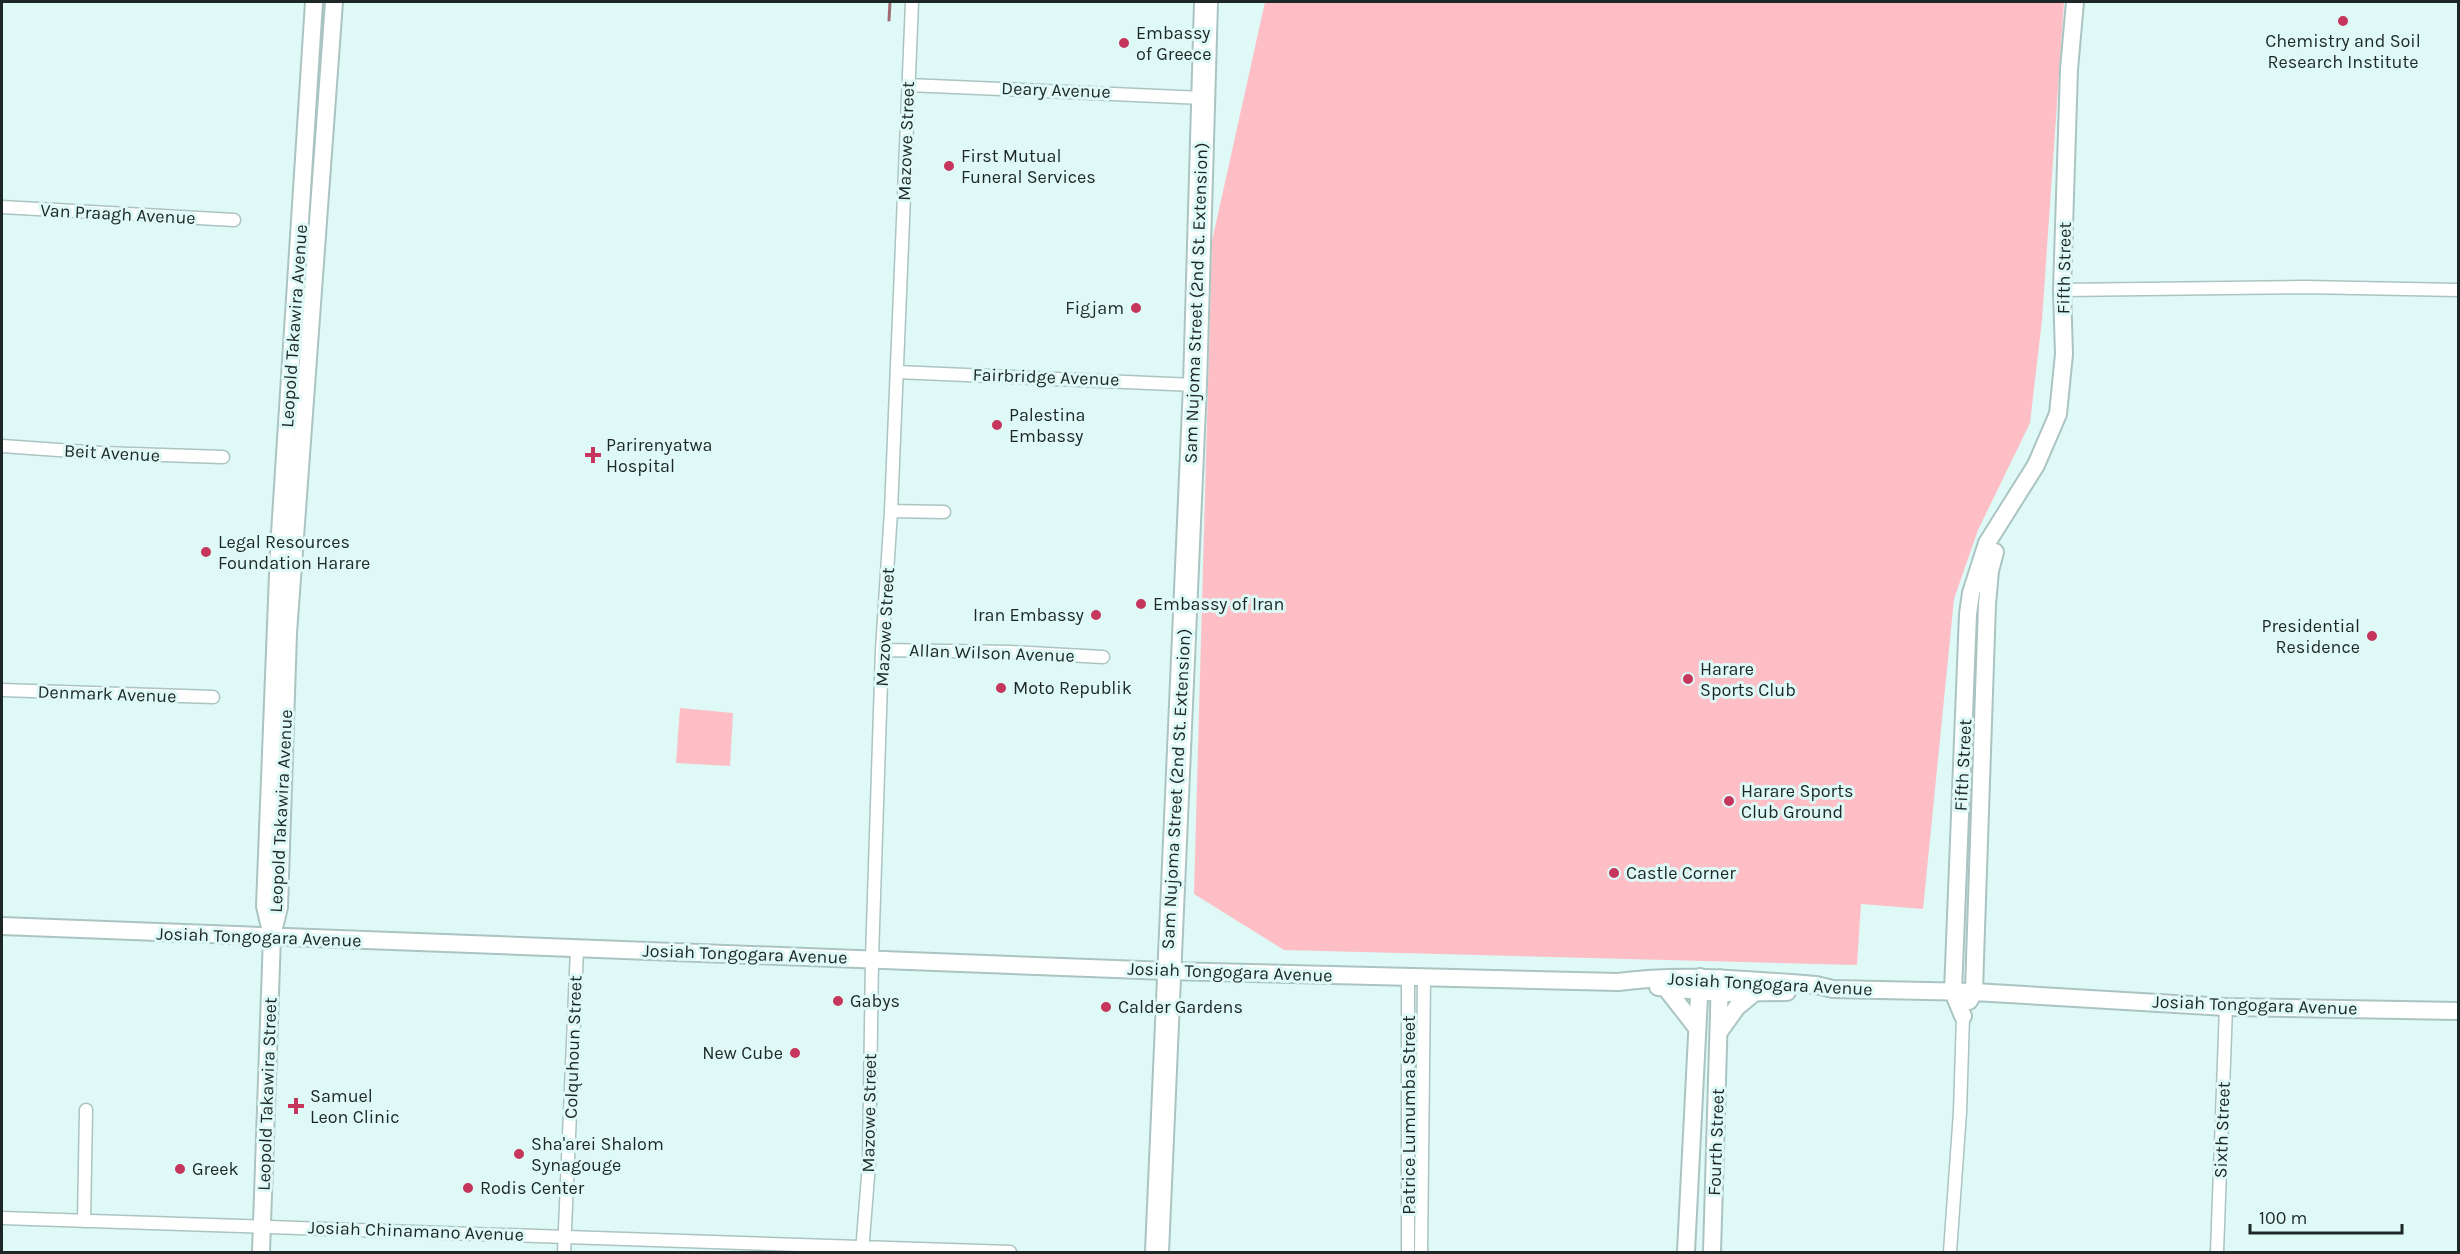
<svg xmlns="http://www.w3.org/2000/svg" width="2460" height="1254" font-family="Karla,sans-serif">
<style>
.green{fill:#febec6}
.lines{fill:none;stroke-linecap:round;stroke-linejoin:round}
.stream{stroke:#a06b74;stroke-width:3}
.street-casing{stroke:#aac4c2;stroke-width:15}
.secondary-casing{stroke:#aac4c2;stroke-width:20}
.highway-casing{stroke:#aac4c2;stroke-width:26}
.street{stroke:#fff;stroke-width:12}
.secondary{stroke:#fff;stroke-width:16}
.highway{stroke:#fff;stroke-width:22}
.poi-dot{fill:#c5355c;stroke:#def9f6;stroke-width:2}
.labels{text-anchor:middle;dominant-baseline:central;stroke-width:6;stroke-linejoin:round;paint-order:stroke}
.poi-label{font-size:18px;fill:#1c2726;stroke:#def9f6;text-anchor:start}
.street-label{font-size:18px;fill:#1c2726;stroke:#def9f6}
</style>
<rect width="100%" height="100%" fill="#def9f6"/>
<path class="green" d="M1265 2H2064L2042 320 2030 423 1978 530 1954 599 1923 909 1861 904 1857 965 1284 950 1194 894 1212 241Z
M680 708 733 713 730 766 676 763Z"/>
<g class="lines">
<path class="stream" d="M889 20 890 2"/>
<g class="street-casing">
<path id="street" d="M908 85 1203 98
M2 207 234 220
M2062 290 2305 287 2458 290
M897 372 1195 385
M2 446 101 453 223 457
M891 511 944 512
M882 650 1010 652 1103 657
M2 690 213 697
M1408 977V1252
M2 1218 1010 1252
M84 1221 86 1110
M564 1252 577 949
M862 1252 869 1164 872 958 882 650 891 511 912 2
M1421 1252 1424 977
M1950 1252 1960 1112 1963 1016
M2217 1252 2226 1007"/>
</g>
<g class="secondary-casing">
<path id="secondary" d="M2 926 1168 971 1618 982C1684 973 1750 980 1816 985L1833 989 1974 992 2226 1007 2458 1011
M271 932 265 906 279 549 314 2
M1658 987 1719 993 1787 992
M1665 987 1697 1028
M1969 1001 1974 992 1975 959 1987 604 1990 571 1995 552
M1963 1016 1953 992 1968 614 1971 593 1987 543 2036 465 2058 414 2064 354 2062 290 2069 69 2075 2
M1719 1032 1737 1007 1754 993
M261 1252 272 936 279 907 288 633 334 2
M1686 1252 1700 977
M1712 1252 1720 978"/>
</g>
<g class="highway-casing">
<path id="highway" d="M1157 1252 1195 385 1206 2"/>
</g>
<use href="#street" class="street"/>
<use href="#secondary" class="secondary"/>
<use href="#highway" class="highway"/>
</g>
<g class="poi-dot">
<circle cx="2343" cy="21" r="6"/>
<circle cx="1124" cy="43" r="6"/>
<circle cx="949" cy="166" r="6"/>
<circle cx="1136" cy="308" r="6"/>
<circle cx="997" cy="425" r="6"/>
<path d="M590 446h6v6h6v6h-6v6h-6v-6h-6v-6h6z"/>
<circle cx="206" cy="552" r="6"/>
<circle cx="1141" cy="604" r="6"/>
<circle cx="1096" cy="615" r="6"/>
<circle cx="2372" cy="636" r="6"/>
<circle cx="1688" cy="679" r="6"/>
<circle cx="1001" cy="688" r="6"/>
<circle cx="1729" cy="801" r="6"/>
<circle cx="1614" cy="873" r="6"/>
<circle cx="838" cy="1001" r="6"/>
<circle cx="1106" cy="1007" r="6"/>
<circle cx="795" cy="1053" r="6"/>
<path d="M293 1097h6v6h6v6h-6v6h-6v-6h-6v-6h6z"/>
<circle cx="519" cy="1154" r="6"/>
<circle cx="180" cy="1169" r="6"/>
<circle cx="468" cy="1188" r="6"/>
</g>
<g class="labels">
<g class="poi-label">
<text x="1136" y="33">Embassy<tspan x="1136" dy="21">of Greece</tspan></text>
<text x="2343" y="41" text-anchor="middle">Chemistry and Soil<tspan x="2343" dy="21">Research Institute</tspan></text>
<text x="961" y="156">First Mutual<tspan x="961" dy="21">Funeral Services</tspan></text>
<text x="1124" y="308" text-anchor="end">Figjam</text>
<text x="1009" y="415">Palestina<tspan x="1009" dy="21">Embassy</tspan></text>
<text x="606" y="445">Parirenyatwa<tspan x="606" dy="21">Hospital</tspan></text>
<text x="218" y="542">Legal Resources<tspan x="218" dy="21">Foundation Harare</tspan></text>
<text x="1153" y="604">Embassy of Iran</text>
<text x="1084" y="615" text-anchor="end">Iran Embassy</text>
<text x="2360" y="626" text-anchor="end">Presidential<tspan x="2360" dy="21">Residence</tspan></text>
<text x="1700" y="669">Harare<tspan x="1700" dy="21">Sports Club</tspan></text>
<text x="1013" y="688">Moto Republik</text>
<text x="1741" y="791">Harare Sports<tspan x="1741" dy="21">Club Ground</tspan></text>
<text x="1626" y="873">Castle Corner</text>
<text x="850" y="1001">Gabys</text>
<text x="1118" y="1007">Calder Gardens</text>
<text x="783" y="1053" text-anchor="end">New Cube</text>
<text x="310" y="1096">Samuel<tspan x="310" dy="21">Leon Clinic</tspan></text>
<text x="531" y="1144">Sha'arei Shalom<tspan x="531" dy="21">Synagouge</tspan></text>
<text x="192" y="1169">Greek</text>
<text x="480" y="1188">Rodis Center</text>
</g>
<g class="street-label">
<text transform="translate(1056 90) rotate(2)">Deary Avenue</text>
<text transform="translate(906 141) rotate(-88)">Mazowe Street</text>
<text transform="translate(118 214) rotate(3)">Van Praagh Avenue</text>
<text transform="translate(2064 268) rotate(-89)">Fifth Street</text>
<text transform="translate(1196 303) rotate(-88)">Sam Nujoma Street (2nd St. Extension)</text>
<text transform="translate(294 326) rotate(-86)">Leopold Takawira Avenue</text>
<text transform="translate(1046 377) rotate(2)">Fairbridge Avenue</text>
<text transform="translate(112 453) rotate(3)">Beit Avenue</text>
<text transform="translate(885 627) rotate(-87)">Mazowe Street</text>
<text transform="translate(992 653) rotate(2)">Allan Wilson Avenue</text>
<text transform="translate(107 694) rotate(2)">Denmark Avenue</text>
<text transform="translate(1963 765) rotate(-87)">Fifth Street</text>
<text transform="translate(1176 789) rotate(-87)">Sam Nujoma Street (2nd St. Extension)</text>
<text transform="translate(281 811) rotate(-87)">Leopold Takawira Avenue</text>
<text transform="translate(259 937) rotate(2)">Josiah Tongogara Avenue</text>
<text transform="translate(745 954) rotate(2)">Josiah Tongogara Avenue</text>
<text transform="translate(1230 972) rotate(2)">Josiah Tongogara Avenue</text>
<text transform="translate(1770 984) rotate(3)">Josiah Tongogara Avenue</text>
<text transform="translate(2255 1005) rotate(2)">Josiah Tongogara Avenue</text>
<text transform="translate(573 1047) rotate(-88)">Colquhoun Street</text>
<text transform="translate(267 1094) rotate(-88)">Leopold Takawira Street</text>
<text transform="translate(869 1113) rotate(-89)">Mazowe Street</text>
<text transform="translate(1409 1115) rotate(-90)">Patrice Lumumba Street</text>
<text transform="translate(2222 1130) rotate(-88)">Sixth Street</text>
<text transform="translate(1716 1142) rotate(-88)">Fourth Street</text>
<text transform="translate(416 1231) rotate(2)">Josiah Chinamano Avenue</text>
</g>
</g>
<rect width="2460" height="1254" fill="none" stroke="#1c2726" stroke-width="6"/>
<path d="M2250 1224v9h152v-9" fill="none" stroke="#1c2726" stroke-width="3"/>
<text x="2259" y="1224" font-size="18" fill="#1c2726" stroke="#def9f6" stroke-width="4.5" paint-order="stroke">100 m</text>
</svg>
